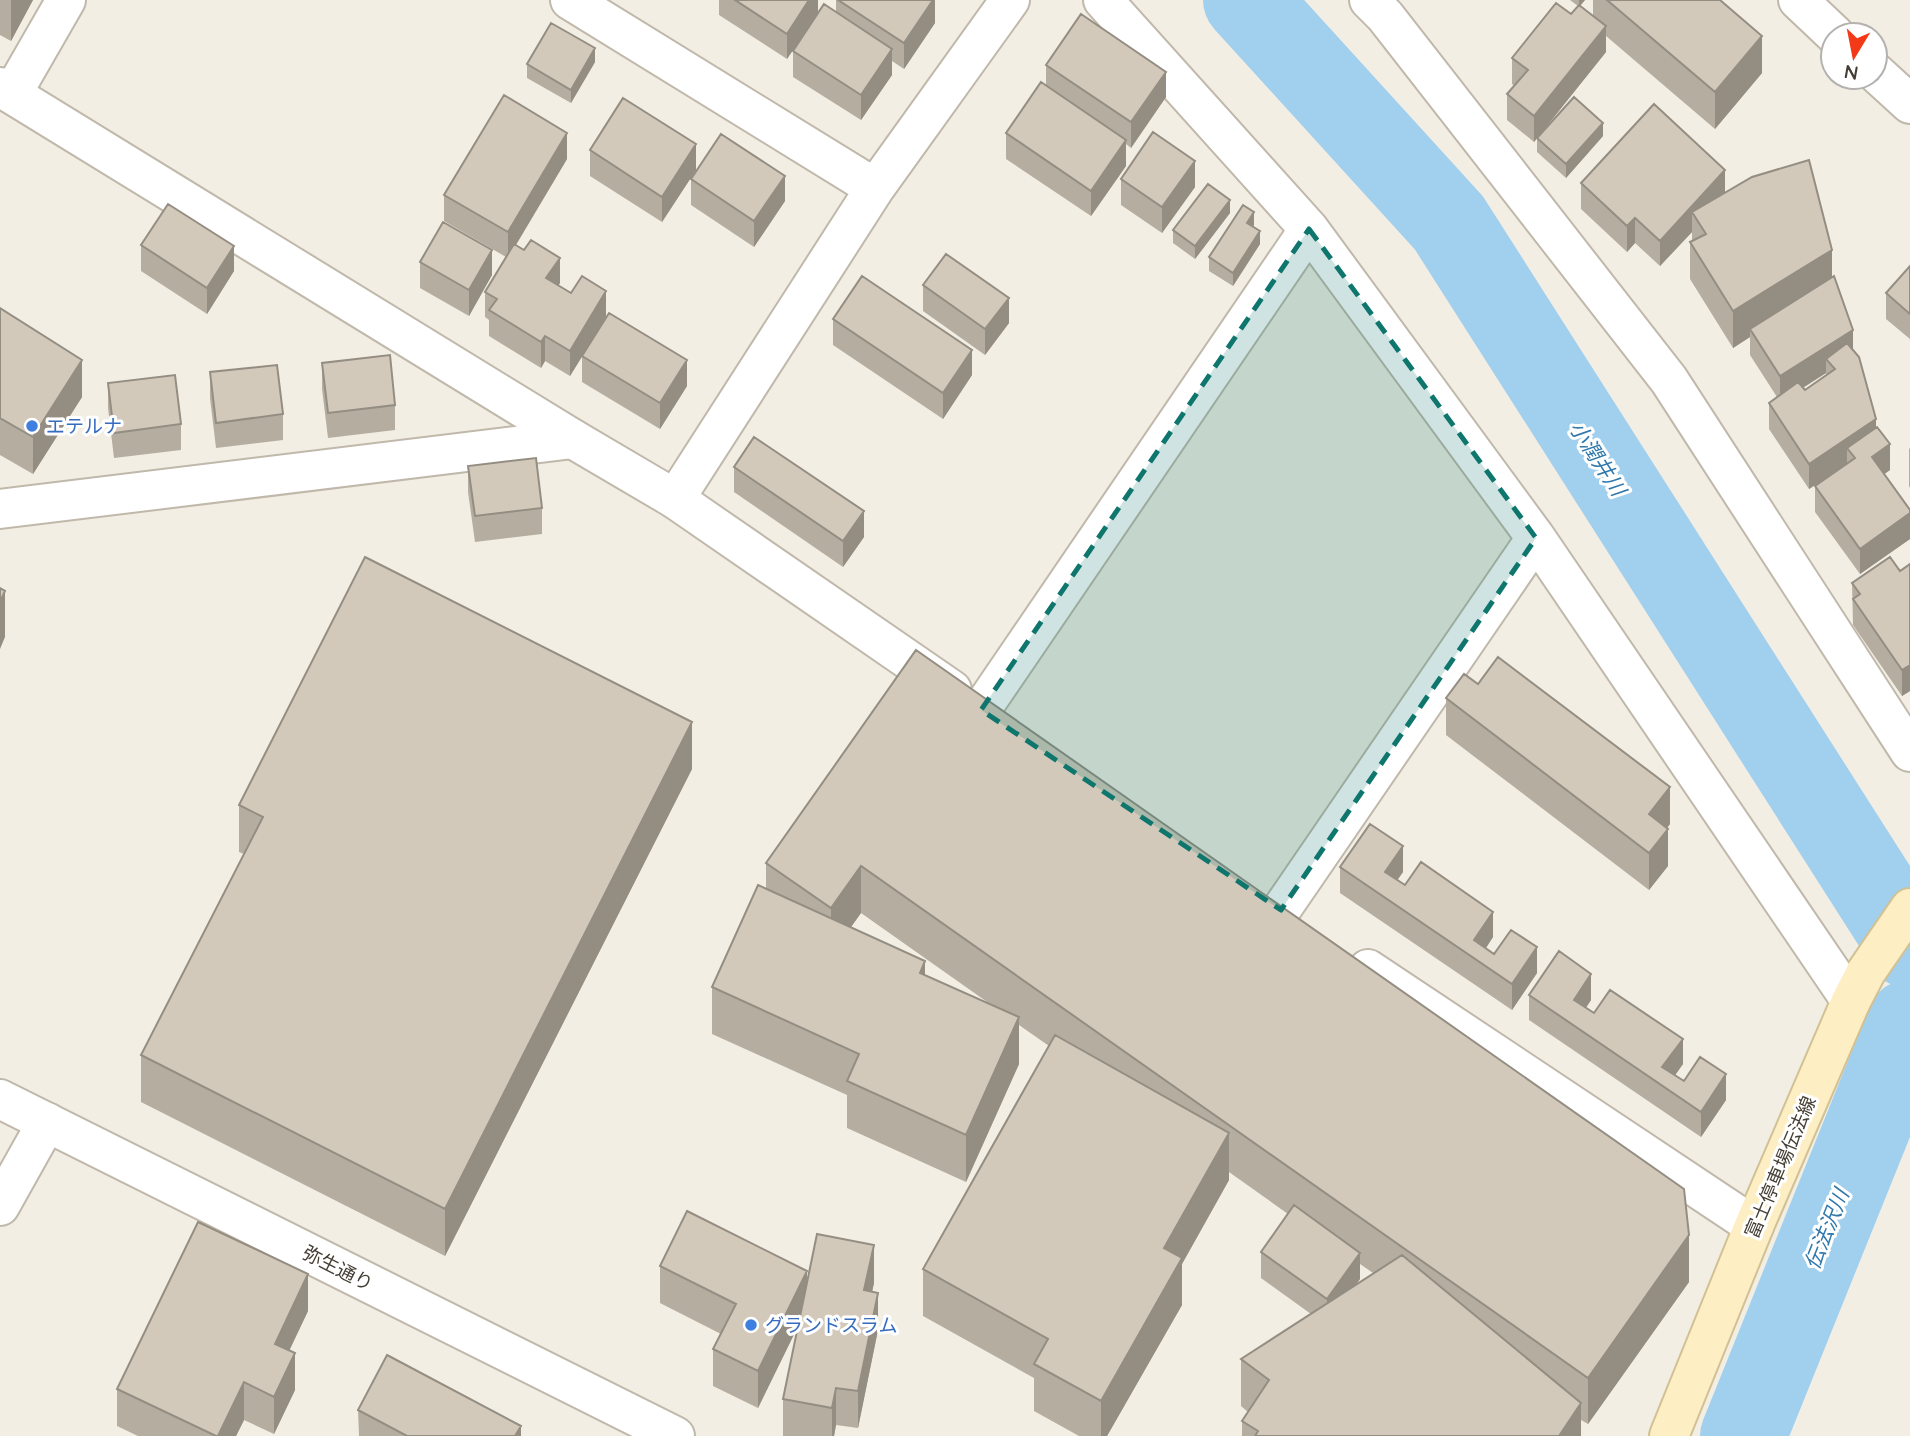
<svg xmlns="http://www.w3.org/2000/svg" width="1910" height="1436" font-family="Quicksand,'Noto Sans JP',sans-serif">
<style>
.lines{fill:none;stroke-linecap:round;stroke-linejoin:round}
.river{stroke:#a1cfee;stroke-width:86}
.minor-casing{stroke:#c0b8aa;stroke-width:42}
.tertiary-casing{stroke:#c0b8aa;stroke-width:42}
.secondary-casing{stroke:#d1c195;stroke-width:42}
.minor{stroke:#fff;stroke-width:38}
.tertiary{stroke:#fff;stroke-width:38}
.secondary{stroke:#fdefc3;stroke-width:38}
.wall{fill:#b5ada0;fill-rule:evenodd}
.shaded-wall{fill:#948d82}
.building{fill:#d3c9ba;stroke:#948d82;stroke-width:2}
.marked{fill:#0f766e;fill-opacity:0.2;stroke:#0f766e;stroke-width:5;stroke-dasharray:14 9;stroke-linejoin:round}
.shop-dot{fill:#3f7fe0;stroke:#fff;stroke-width:2.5}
.labels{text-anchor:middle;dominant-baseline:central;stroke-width:6;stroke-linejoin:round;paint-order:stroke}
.shop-label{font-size:19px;fill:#366cbe;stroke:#fff;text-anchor:start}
.street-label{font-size:19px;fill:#443e34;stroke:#fff}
.water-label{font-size:21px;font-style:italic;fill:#3179ac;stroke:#fff}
</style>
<rect width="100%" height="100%" fill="#f2eee4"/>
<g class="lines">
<path class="river" d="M1246 0 1449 223 1910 946
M1743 1436 1910 1022"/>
<g class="minor-casing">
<path id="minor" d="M570 0 875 188
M1103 0 1309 229 1536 538 1851 1001
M1369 0 1385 16 1669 380 1910 752
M1798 0 1835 35
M1875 72 1910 104
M12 94 66 0
M675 499 875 188 1010 0
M0 509 573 439
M981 710 1309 229
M1281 910 1536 538
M0 1206 47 1122"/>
</g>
<g class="tertiary-casing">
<path id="tertiary" d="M0 87 573 439 675 499 952 690
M1368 969 1754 1226
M0 1099 675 1436"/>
</g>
<g class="secondary-casing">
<path id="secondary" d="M1669 1436 1754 1226 1851 1001 1866 972 1910 908"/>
</g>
<use href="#minor" class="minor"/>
<use href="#tertiary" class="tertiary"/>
<use href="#secondary" class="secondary"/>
</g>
<path class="wall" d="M0 0H33L11 41 0 35Z
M719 0H818L787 59 719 15Z
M836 0H935V23L904 69 892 61V75L861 120 793 77V51L836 12Z
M1570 0H1585L1580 6 1593 16V0H1720L1762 73 1715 129 1606 36V52L1534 142 1507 120V94L1515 86 1512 84V58L1571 14 1578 6Z
M595 62 571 103 527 78V64Z
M1046 65 1166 97 1131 148 1126 144V166L1091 216 1006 159V133L1046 85Z
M1603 136 1566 178 1537 152V138Z
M590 150 696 170 662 222 590 176Z
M567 159 516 245 560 283 558 286 606 316 687 386 660 429 582 382V357L570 376 545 361 541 368 489 336V320L485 317V292L506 257 444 221V195Z
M691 179 785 201 754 247 691 205Z
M1121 179 1195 187 1162 233 1121 205Z
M1581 183 1725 193 1832 277 1876 428 1890 470 1884 474 1910 510V539L1860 574 1815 512V486L1837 471 1809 489 1769 429V403L1777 397 1750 355V337L1733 348 1690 279V242L1692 241V232L1660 266 1635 243 1627 252 1581 209ZM1826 373V375L1805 390 1803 388Z
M1230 213 1195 259 1173 243V230Z
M1254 225 1253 226 1260 244 1233 286 1209 271V257Z
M141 245 234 271 207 314 141 271Z
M420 262 492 275 469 316 420 288Z
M1910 266V339L1886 319V293Z
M923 285 1009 323 985 355 923 311Z
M0 308 82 397 33 474 0 455Z
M833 319 972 375 943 419 833 345Z
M322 363 395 405V430L328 438 322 389Z
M210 372 283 414V440L216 448 210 398Z
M108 383 181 424V450L114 458 108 408Z
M1910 448V488L1909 486V449Z
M468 466 542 508V534L475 542 468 492Z
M734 467 864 537 843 567 734 492Z
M1910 564V691L1902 696 1853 625 1852 583 1900 571Z
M916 650 1689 1282 1588 1424 1581 1420V1436H1242V1421L1248 1412 1241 1406V1359L1311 1314 1261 1278V1252L1288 1214 1229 1172V1180L1182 1264V1305L1107 1436H1079L1034 1411V1378L923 1316V1269L1049 1046 1019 1025V1064L966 1182 847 1128V1095L712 1034V987L766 888V863ZM861 913 990 1004 925 975 851 927ZM1360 1264 1373 1273 1356 1285 1360 1279Z
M1478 684 1670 824 1667 828 1668 866 1649 890 1446 735V698Z
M692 769 445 1256 141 1102V1055L244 854 239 852V805Z
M1340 867 1403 872 1397 880 1493 937 1486 948 1494 954 1537 973 1512 1010 1340 893Z
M1529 995 1591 1000 1586 1008 1683 1064 1675 1075 1684 1081 1726 1100 1701 1137 1529 1020Z
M660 1266 807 1282 874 1283 872 1292 878 1330 858 1428 836 1425 834 1436H783V1399L798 1326 758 1408 713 1386V1349L721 1334 660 1303Z
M308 1311 289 1350 295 1390 274 1434 244 1420 236 1436H138L117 1426V1389Z
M358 1410 521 1436H359Z"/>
<path class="shaded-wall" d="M11 0H33L11 41Z
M809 0H818V14L787 59V34Z
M933 0H935V23L904 69V43Z
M1579 0H1585L1579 7Z
M1606 26V52L1534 142V116Z
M1762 36V73L1715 129V92Z
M595 48V62L571 103V90Z
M892 49V75L861 120V95Z
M1166 72V97L1131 148V122Z
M1603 123V136L1566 178V164Z
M567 133V159L508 258V232Z
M1126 140V166L1091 216V191Z
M696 144V170L662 222V197Z
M1195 161V187L1162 233V207Z
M1725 170V195L1692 212V232L1660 266V241Z
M785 176V201L754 247V221Z
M1230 200V213L1195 259V246Z
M1254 212V225L1247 236V223Z
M1635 218V243L1627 252V226Z
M1260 231V244L1233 286V273Z
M234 246V271L207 314V288Z
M492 250V275L469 316V290Z
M1832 250V287L1750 329V337L1733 348V311Z
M560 258V283L546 304V278Z
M606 291V317L570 376V351Z
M1009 298V323L985 355V329Z
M1853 330V356L1826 359V373L1780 402V376Z
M545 336V361L541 368V342Z
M972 350V375L943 419V393Z
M82 360V397L33 474V437Z
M687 360V386L660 429V403Z
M1876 419V445L1855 458 1847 448V464L1809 489V464Z
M1890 444V470L1872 483V457Z
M864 511V537L843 567V541Z
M1910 513V539L1860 574V549Z
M5 591V637L0 649V602Z
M1910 665V691L1902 696V670Z
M692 722V769L445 1256V1209Z
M1670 787V824L1649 851V814Z
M1668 829V866L1649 890V853Z
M1403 846V872L1385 898V872Z
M861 866V913L831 955V908Z
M1493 912V937L1478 960 1474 940Z
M1537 947V973L1512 1010V984Z
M925 961V1008L920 973Z
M1591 974V1000L1574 1025V1000Z
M1019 1017V1064L966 1182V1135Z
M1683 1039V1064L1666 1088 1662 1067Z
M1726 1074V1100L1701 1137V1112Z
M1229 1133V1180L1182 1264V1305L1107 1436H1101V1401L1164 1248Z
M1689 1235V1282L1588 1424V1378Z
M874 1245V1283L864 1327V1290Z
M1360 1253V1279L1327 1325V1299Z
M807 1271V1308L758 1408V1371Z
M308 1274V1311L275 1381V1344Z
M878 1293V1330L858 1428V1391Z
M295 1353V1390L274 1434V1397Z
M244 1382V1420L236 1436H218Z
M836 1388V1425L834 1436H832V1408Z
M1581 1403V1436H1559Z
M521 1426V1436H515Z"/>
<path class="building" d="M735 0H809L787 34Z
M838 0H933L904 43Z
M1607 0H1720L1762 36 1715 92Z
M1556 3 1571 14 1579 5 1606 26 1534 116 1507 94 1528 70 1512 58Z
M824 4 892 49 861 95 793 51Z
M1081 14 1166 72 1131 122 1046 65Z
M551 23 595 48 571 90 527 64Z
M1041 82 1126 140 1091 191 1006 133Z
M504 95 567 133 508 232 444 195Z
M1574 97 1603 123 1566 164 1537 138Z
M623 98 696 144 662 197 590 150Z
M1654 104 1725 170 1660 241 1635 218 1627 226 1581 183Z
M1153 132 1195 161 1162 207 1121 179Z
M721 134 785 176 754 221 691 179Z
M1809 160 1832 250 1733 311 1690 242 1706 234 1692 212 1752 177Z
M1208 184 1230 200 1195 246 1173 230Z
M168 204 234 246 207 288 141 245Z
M1243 205 1254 212 1247 223 1260 231 1233 273 1209 257Z
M443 222 492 250 469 290 420 262Z
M531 240 560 258 546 278 571 293 582 276 606 291 570 351 545 336 541 342 489 310 497 299 485 292 514 244 524 250Z
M946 254 1009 298 985 329 923 285Z
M1910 266V314L1886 293Z
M862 276 972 350 943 393 833 319Z
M1834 276 1853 330 1780 376 1750 329Z
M0 308 82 360 33 437 0 418Z
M609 313 687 360 660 403 582 356Z
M1847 343 1859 357 1876 419 1809 464 1769 403 1798 382 1805 390 1835 369 1826 359Z
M390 355 395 405 328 413 322 363Z
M277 365 283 414 216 423 210 372Z
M175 375 181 424 114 433 108 383Z
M1877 427 1890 444 1872 457 1910 510V513L1860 549 1815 486 1855 458 1847 448Z
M754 437 864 511 843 541 734 467Z
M536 458 542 508 475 516 468 466Z
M365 557 692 722 445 1209 141 1055 263 817 239 805Z
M1890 557 1900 571 1910 564V665L1902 670 1853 599 1860 594 1852 583Z
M0 588 5 591 0 602Z
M916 650 1684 1189 1689 1235 1588 1378 861 866 831 908 766 863Z
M1498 657 1670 787 1649 814 1668 829 1649 853 1446 698 1464 674 1478 684Z
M1370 824 1403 846 1385 872 1405 885 1421 862 1493 912 1474 940 1494 954 1511 930 1537 947 1512 984 1340 867Z
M758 885 925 961 920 973 1019 1017 966 1135 847 1081 859 1054 712 987Z
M1559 951 1591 974 1574 1000 1594 1013 1610 990 1683 1039 1662 1067 1684 1081 1700 1057 1726 1074 1701 1112 1529 995Z
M1055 1035 1229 1133 1164 1248 1182 1258 1101 1401 1034 1364 1048 1339 923 1269Z
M1294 1205 1360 1253 1327 1299 1261 1252Z
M687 1211 807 1271 758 1371 713 1349 736 1304 660 1266Z
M198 1222 308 1274 275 1344 295 1353 274 1397 244 1382 218 1436H216L117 1389Z
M817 1234 874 1245 864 1290 878 1293 858 1391 836 1388 832 1408 783 1399Z
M1402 1255 1581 1403 1559 1436H1255L1258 1431 1242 1421 1269 1380 1241 1359Z
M387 1355 521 1426 515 1436H407L358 1410Z"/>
<path class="marked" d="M1309 229 1536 538 1281 910 981 710Z"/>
<g class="shop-dot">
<circle cx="32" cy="426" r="7"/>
<circle cx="751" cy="1325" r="7"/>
</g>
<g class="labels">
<g class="shop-label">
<text x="46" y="426">エテルナ</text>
<text x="765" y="1325">グランドスラム</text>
</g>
<g class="street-label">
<text transform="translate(1780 1167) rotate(-67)">富士停車場伝法線</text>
<text transform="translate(338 1268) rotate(27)">弥生通り</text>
</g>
<g class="water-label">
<text transform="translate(1598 458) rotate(57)">小潤井川</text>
<text transform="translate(1826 1229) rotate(-68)">伝法沢川</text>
</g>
</g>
<g transform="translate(1854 56) rotate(190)"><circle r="33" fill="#ffffff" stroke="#b4b2ae" stroke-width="2"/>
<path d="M0-5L12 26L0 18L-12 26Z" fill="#f43919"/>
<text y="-10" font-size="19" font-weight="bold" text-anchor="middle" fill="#443e34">N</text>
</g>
</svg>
